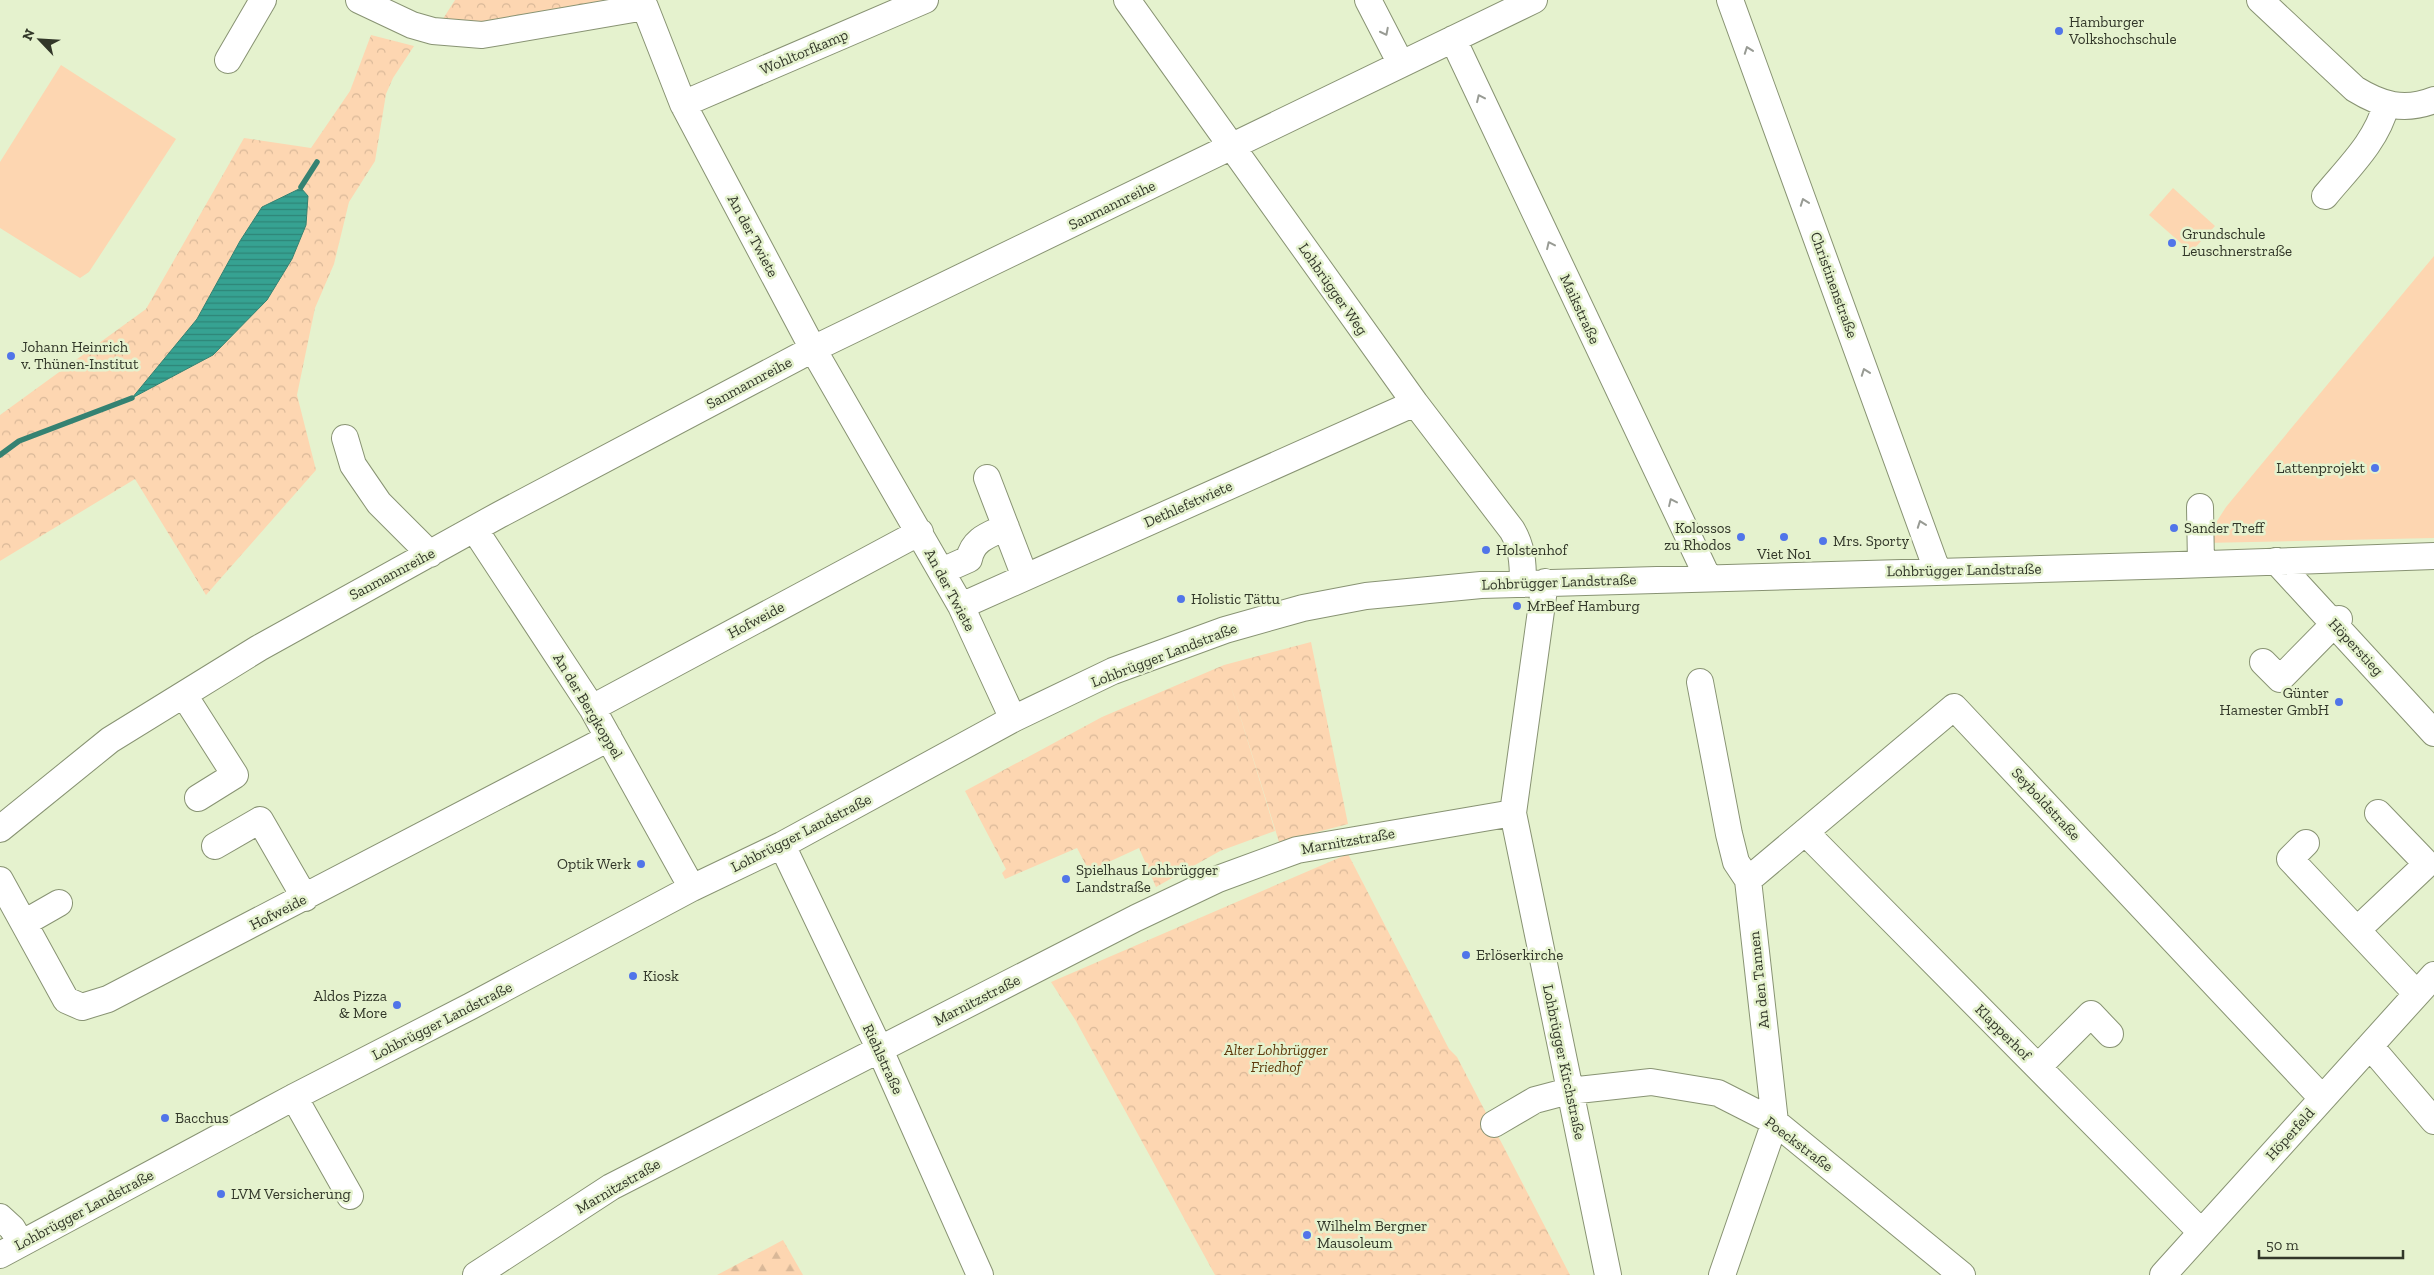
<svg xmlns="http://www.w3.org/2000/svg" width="2434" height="1275" font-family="'Zilla Slab',serif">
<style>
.grass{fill:#fdd6b1}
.forest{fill:url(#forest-firs)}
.park{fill:url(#park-crowns);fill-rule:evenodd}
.water{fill:url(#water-rules);stroke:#358272}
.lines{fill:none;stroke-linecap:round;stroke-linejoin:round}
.stream{stroke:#358272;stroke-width:5.5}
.minor-casing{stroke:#889373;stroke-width:28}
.minor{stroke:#fff;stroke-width:26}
.oneway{stroke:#989b94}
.poi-dot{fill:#5175e9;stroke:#e5f2ce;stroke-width:2}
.labels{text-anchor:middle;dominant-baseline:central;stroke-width:5;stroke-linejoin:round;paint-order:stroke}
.poi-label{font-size:15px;fill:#323729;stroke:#e5f2ce;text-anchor:start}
.street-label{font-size:15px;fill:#323729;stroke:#e5f2ce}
.park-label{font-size:15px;font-style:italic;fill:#5f3a0c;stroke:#e5f2ce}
</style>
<defs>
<pattern id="forest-firs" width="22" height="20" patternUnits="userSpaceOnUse" patternTransform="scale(1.25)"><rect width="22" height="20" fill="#fdd6b1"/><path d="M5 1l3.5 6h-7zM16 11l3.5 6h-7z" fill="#d9b898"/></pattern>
<pattern id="park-crowns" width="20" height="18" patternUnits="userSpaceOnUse" patternTransform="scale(1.25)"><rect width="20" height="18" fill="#fdd6b1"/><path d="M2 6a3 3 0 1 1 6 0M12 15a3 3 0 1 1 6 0" fill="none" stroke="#d9b898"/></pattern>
<pattern id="water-rules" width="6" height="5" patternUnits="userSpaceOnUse" patternTransform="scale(1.25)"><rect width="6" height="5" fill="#36a292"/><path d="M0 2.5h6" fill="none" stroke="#2e8577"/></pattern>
</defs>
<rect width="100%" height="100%" fill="#e5f2ce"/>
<path class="grass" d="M61 65 176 139 89 272 80 278 0 228V162Z
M2173 188 2215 226 2191 252 2149 215Z
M2434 256V538L2203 543 2226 507Z"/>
<path class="forest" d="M783 1240 803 1275H717Z"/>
<path class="park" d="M455 0H607L486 23 449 19 441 22Z
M371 35 414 46 393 78 386 94 375 161 349 202 334 264 315 308 297 395 316 470 206 595 135 479 0 561V415L146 309 244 138 311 148 350 91ZM262 207 306 225 292 259 267 300 134 398 197 319 240 241Z
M1311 642 1348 824 1279 842 1227 673 1275 831 1220 851 1156 887 1139 848 1089 871 1077 848 1005 879 1002 873 1006 869 965 791 1102 717 1224 665Z
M1348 854 1449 1049 1457 1057 1570 1275H1215L1076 1021 1051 982Z"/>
<path class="water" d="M301 188 308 196 306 225 292 259 267 300 213 355 132 398 197 319 240 241 262 207Z"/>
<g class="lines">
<path class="stream" d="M301 187 317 162
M0 455 19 441 132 398"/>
<g class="minor-casing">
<path id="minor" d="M359 0 412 25 433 31 482 35 645 7 683 104 813 349 961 606 1013 719
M1127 0 1415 403 1512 530C1522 547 1523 562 1523 583
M1368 0 1401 64
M1730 0 1937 570
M2260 0 2355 89C2381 105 2404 112 2434 100
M1453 39 1708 578
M228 60 263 0
M683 104 925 0
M2325 196C2348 168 2377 141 2386 105
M345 438 353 465 379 503 430 554
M987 478 1025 577
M2200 507 2201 564
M475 530 592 708 692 888
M2276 561 2434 733
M942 571 969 559C973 539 989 535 1006 527
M1545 582 1513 813 1608 1275
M961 606 1415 403
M2263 662 2280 679 2339 619
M1700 682 1729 834 1736 862 1748 880 1775 1122 1722 1275
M184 695 235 775 198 798
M592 708 920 532
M0 829 110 740 259 648 499 515 813 349 1534 0
M1805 832 2201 1232
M2306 843 2290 859 2416 993
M782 845 880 1050 980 1275
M215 846 260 820 305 898
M0 880 66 1000 82 1007 108 999 609 738
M1748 880 1954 707 2322 1098
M24 923 59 903
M2357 930 2427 864 2378 813
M2370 1046 2434 1121
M2038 1067 2091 1014 2110 1034
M294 1097 350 1196
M1494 1124 1535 1100 1569 1091 1651 1082 1718 1093 1775 1122 1962 1275
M0 1217 12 1228 21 1243
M0 1255 294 1097 471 1006 692 888 782 845 1013 719 1113 671 1225 630 1303 608 1366 596 1481 585 2179 565 2434 556
M476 1275 611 1187 1136 918 1218 879 1297 850 1513 813
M2163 1275 2434 975"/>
</g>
<use href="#minor" class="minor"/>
</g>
<defs><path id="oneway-chevron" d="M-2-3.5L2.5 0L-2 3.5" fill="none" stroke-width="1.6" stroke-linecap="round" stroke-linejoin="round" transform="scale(1.25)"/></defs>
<g class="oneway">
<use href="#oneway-chevron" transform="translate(1385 32) rotate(63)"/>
<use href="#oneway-chevron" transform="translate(1748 50) rotate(-110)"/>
<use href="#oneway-chevron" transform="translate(1480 98) rotate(-115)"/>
<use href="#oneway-chevron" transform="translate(1804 202) rotate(-110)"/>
<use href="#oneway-chevron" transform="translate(1550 245) rotate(-115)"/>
<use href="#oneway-chevron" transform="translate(1865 372) rotate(-110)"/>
<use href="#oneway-chevron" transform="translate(1672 502) rotate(-115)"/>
<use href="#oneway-chevron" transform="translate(1921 524) rotate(-110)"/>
</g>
<g class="poi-dot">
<circle cx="2059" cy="31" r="5"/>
<circle cx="2172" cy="243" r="5"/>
<circle cx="11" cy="356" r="5"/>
<circle cx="2375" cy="468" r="5"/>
<circle cx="2174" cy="528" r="5"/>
<circle cx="1741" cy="537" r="5"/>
<circle cx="1784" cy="537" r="5"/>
<circle cx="1823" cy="541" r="5"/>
<circle cx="1486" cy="550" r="5"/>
<circle cx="1181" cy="599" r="5"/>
<circle cx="1517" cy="606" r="5"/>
<circle cx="2339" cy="702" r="5"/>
<circle cx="641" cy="864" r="5"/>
<circle cx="1066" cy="879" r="5"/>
<circle cx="1466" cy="955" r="5"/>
<circle cx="633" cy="976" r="5"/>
<circle cx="397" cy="1005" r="5"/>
<circle cx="165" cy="1118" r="5"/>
<circle cx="221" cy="1194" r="5"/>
<circle cx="1307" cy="1235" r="5"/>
</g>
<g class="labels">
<g class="poi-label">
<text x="2069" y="22">Hamburger<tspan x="2069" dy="17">Volkshochschule</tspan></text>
<text x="2182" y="234">Grundschule<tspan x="2182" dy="17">Leuschnerstraße</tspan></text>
<text x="21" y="347">Johann Heinrich<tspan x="21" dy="17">v. Thünen-Institut</tspan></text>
<text x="2365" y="468" text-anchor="end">Lattenprojekt</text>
<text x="1731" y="528" text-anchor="end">Kolossos<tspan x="1731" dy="17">zu Rhodos</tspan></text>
<text x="2184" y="528">Sander Treff</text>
<text x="1833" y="541">Mrs. Sporty</text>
<text x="1496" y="550">Holstenhof</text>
<text x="1784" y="554" text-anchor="middle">Viet No1</text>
<text x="1191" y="599">Holistic Tättu</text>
<text x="1527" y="606">MrBeef Hamburg</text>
<text x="2329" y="693" text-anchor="end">Günter<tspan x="2329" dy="17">Hamester GmbH</tspan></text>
<text x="631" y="864" text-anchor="end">Optik Werk</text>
<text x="1076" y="870">Spielhaus Lohbrügger<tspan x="1076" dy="17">Landstraße</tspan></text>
<text x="1476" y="955">Erlöserkirche</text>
<text x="643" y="976">Kiosk</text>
<text x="387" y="996" text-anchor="end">Aldos Pizza<tspan x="387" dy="17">&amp; More</tspan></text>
<text x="175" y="1118">Bacchus</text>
<text x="231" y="1194">LVM Versicherung</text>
<text x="1317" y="1226">Wilhelm Bergner<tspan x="1317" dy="17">Mausoleum</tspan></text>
</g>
<g class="street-label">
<text transform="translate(804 52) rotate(-23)">Wohltorfkamp</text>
<text transform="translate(1112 205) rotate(-26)">Sanmannreihe</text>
<text transform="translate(753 236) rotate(62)">An der Twiete</text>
<text transform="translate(1834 285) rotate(70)">Christinenstraße</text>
<text transform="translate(1333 289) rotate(55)">Lohbrügger Weg</text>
<text transform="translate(1580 309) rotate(65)">Maikstraße</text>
<text transform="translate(749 383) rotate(-28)">Sanmannreihe</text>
<text transform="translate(1188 504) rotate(-24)">Dethlefstwiete</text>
<text transform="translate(1964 570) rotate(-1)">Lohbrügger Landstraße</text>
<text transform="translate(392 574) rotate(-28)">Sanmannreihe</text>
<text transform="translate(1559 582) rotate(-2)">Lohbrügger Landstraße</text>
<text transform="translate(950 590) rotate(62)">An der Twiete</text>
<text transform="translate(756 620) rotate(-28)">Hofweide</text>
<text transform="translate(2356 647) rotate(47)">Höperstieg</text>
<text transform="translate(1164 655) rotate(-21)">Lohbrügger Landstraße</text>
<text transform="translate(588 706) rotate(59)">An der Bergkoppel</text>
<text transform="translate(2046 804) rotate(47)">Seyboldstraße</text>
<text transform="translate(801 833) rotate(-27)">Lohbrügger Landstraße</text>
<text transform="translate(1348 841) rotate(-10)">Marnitzstraße</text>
<text transform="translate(278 912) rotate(-27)">Hofweide</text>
<text transform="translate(1759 980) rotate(-96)">An den Tannen</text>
<text transform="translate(977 1000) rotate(-27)">Marnitzstraße</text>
<text transform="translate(442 1021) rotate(-27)">Lohbrügger Landstraße</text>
<text transform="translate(2003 1032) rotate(45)">Klapperhof</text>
<text transform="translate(883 1059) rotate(65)">Riehlstraße</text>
<text transform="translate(1564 1062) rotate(78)">Lohbrügger Kirchstraße</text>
<text transform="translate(2290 1134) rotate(-48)">Höperfeld</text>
<text transform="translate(1799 1144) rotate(37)">Poeckstraße</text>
<text transform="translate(618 1186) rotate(-30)">Marnitzstraße</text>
<text transform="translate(84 1210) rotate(-28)">Lohbrügger Landstraße</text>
</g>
<g class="park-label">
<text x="1276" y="1050">Alter Lohbrügger<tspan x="1276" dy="17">Friedhof</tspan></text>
</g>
</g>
<g transform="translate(40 40) rotate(295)" stroke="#e5f2ce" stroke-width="4" paint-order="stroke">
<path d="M0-4L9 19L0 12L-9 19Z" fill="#323729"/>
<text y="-8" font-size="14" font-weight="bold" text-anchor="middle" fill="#323729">N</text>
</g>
<path d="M2259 1250v8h144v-8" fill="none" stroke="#323729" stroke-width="2.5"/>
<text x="2266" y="1250" font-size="15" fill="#323729" stroke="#e5f2ce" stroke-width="4" paint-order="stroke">50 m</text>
</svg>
